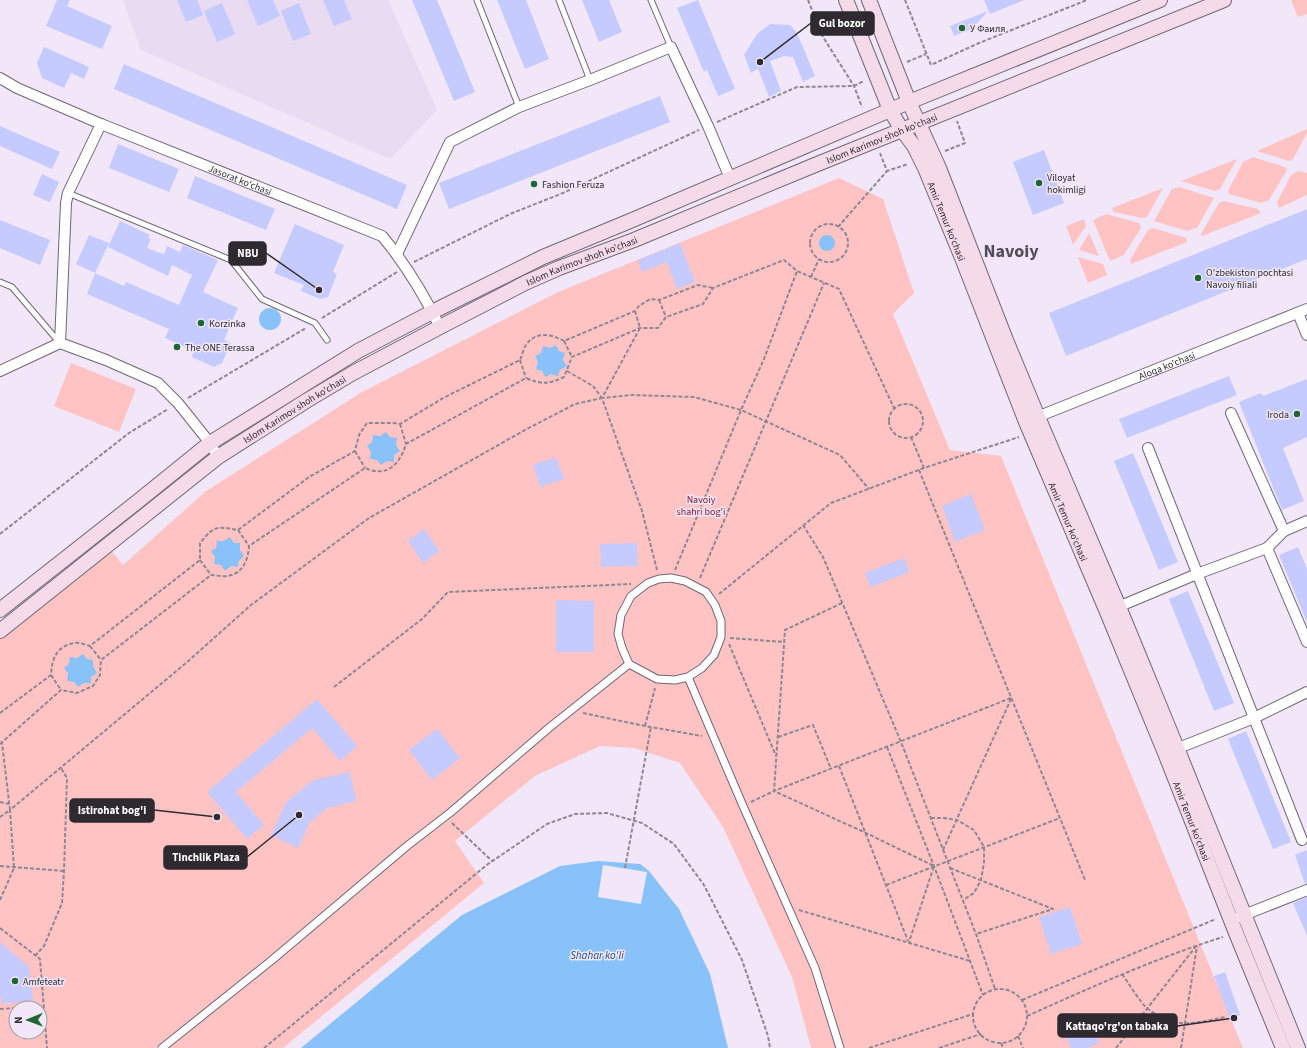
<svg xmlns="http://www.w3.org/2000/svg" width="1307" height="1048" viewBox="0 0 1307 1048" font-family="'Source Sans 3',sans-serif">
<style>
.built{fill:#e9dbf2}
.green{fill:#ffc3c4;fill-rule:evenodd}
.water{fill:#88c2f9}
.pier{fill:#f1e7f8}
.building{fill:#c5caff}
.lines{fill:none;stroke-linecap:round;stroke-linejoin:round}
.service-casing{stroke:#6f6674;stroke-width:7}
.pedestrian-casing{stroke:#6f6674;stroke-width:9}
.minor-casing{stroke:#6f6674;stroke-width:12}
.secondary-casing{stroke:#6f6674;stroke-width:16}
.path{stroke:#8e8792;stroke-width:2;stroke-dasharray:4 2;stroke-linecap:butt}
.service{stroke:#fff;stroke-width:5}
.pedestrian{stroke:#fff;stroke-width:7}
.minor{stroke:#fff;stroke-width:10}
.secondary{stroke:#f5dbea;stroke-width:14}
.poi-dot{fill:#1d6633;stroke:#f1e7f8;stroke-width:1.5}
.labels{text-anchor:middle;stroke-width:3;stroke-linejoin:round;paint-order:stroke}
.poi-label{font-size:10px;fill:#2e2a30;stroke:#f1e7f8;text-anchor:start}
.street-label{font-size:10px;fill:#2e2a30;stroke:#f1e7f8}
.park-label{font-size:10px;fill:#8c142b;stroke:#f1e7f8}
.water-label{font-size:11px;font-style:italic;fill:#194e7a;stroke:#f1e7f8}
.town-label{font-size:18px;font-weight:bold;fill:#544c59;stroke:#f1e7f8}
.leader{fill:none;stroke:#2e2a30;stroke-width:1.5}
.callout-dot{fill:#2e2a30;stroke:#f1e7f8;stroke-width:1.5}
.callout{fill:#2e2a30;stroke:#2e2a30;stroke-width:1.5}
.callout-label{font-size:11px;text-anchor:middle;font-weight:bold;fill:#fff}
</style>
<rect width="100%" height="100%" fill="#f1e7f8"/>
<path class="built" d="M123,0H388L437,110L390,159L141,50Z"/>
<path class="green" d="M1291,0H1307V14L1298,17Z
M1307,129V133L1293,159L1289,161L1257,151Z
M1253,157L1285,167L1287,170L1269,200L1261,203L1229,194L1228,191L1243,162Z
M1237,159L1220,189L1215,191L1181,181Z
M1298,171L1307,173V195L1279,208L1277,202L1291,175Z
M839,178L883,199L914,293L893,314L950,450L1001,456L1243,1048H811L792,977L723,827L680,763L634,748L600,746L535,776L455,841L484,883L283,1048H0V636L109,548L123,565L206,491L362,392L558,292ZM16,1008H40V1032H16Z
M1179,187L1214,198L1197,228L1187,231L1154,221L1172,189Z
M1163,188L1147,217L1142,218L1114,212L1112,208Z
M1224,201L1258,209L1261,213L1202,236L1201,234L1219,203Z
M1106,214L1139,223L1141,228L1124,255L1110,261L1093,220Z
M1084,219L1086,226L1073,245L1066,226Z
M1153,228L1186,238L1187,242L1131,264L1130,260L1148,230Z
M1089,233L1099,256L1079,250Z
M1078,257L1103,264L1107,275L1088,283Z
M71,363L136,389L119,432L54,406Z"/>
<path class="water" d="M819 243a8 8 0 1 1 16 0a8 8 0 1 1-16 0Z
M259 319a11 11 0 1 1 22 0a11 11 0 1 1-22 0Z
M556,345L559,351L565,353L563,360L567,366L560,370L558,376L551,374L545,377L542,371L536,369L538,362L535,356L541,353L543,346L550,348Z
M386,432L390,437L397,438L396,445L400,451L394,455V462L387,461L381,465L377,460L370,459L371,452L367,446L372,442L373,435L380,436Z
M230,537L234,543H240V550L244,556L239,561L238,567L231,566L225,571L221,565L214,564L215,557L211,551L216,548L217,541H224Z
M83,654L87,659L93,660V666L97,673L91,677V683H84L78,687L74,682L67,681L68,673L64,668L69,664L70,657L77,658Z
M598,861L640,864L649,871L679,909L710,974L728,1048H301L462,915L560,866Z"/>
<path class="pier" d="M603,865L647,872L641,904L598,897Z"/>
<path class="building" d="M57,0H70L67,6L112,26L102,49L46,26Z
M177,0H197L203,15L186,22Z
M247,0H273L280,16L258,26Z
M323,0H344L352,19L334,26Z
M412,0H437L475,92L454,101Z
M497,0H526L549,59L525,69Z
M582,0H609L622,32L599,42Z
M698,0L735,89L718,96L707,70L704,72L677,8Z
M984,0H1024L990,14Z
M222,3L235,34L217,42L204,11Z
M299,3L311,34L293,41L281,11Z
M988,11L972,29L954,36L950,26Z
M770,24L790,25L797,33L815,76L803,82L793,57L784,56L770,61L781,91L769,97L758,69L751,73L744,55L757,34Z
M44,47L89,67L84,79L71,73L64,88L42,78L37,63Z
M124,64L407,185L397,209L114,89Z
M660,96L670,122L449,209L439,183Z
M0,126L60,152L52,169L0,146Z
M118,144L179,169L169,192L109,168Z
M1044,150L1064,203L1033,215L1013,162Z
M42,174L59,182L50,202L33,195Z
M195,176L275,209L266,230L187,198Z
M1307,209V259L1066,356L1049,313Z
M0,220L50,240L40,265L0,248Z
M120,221L150,235L148,238L151,239L147,248L164,254L167,246L180,252L183,245L218,260L203,292L238,308L224,340L231,343L222,363L214,367L192,357L194,351L165,338L169,329L87,294L95,273L124,286L126,282L179,305L192,275L172,265L168,276L108,247Z
M295,224L344,245L333,272L337,274L328,297L320,299L301,291L304,285L274,273Z
M89,235L109,243L95,273L76,264Z
M680,243L695,282L677,289L667,262L642,272L638,260Z
M1229,376L1237,395L1127,438L1119,419Z
M1307,379V437L1283,448L1304,501L1282,510L1239,402L1261,393L1263,396Z
M1133,453L1178,562L1159,570L1114,461Z
M556,457L564,479L540,487L533,465Z
M971,494L985,530L955,542L942,506Z
M424,529L439,551L423,563L408,541Z
M637,543L638,566L601,567L600,544Z
M1298,547L1307,569V622L1279,555Z
M904,558L909,572L871,587L865,573Z
M1188,591L1234,703L1214,711L1169,599Z
M556,600L594,601V652H556Z
M317,699L357,746L340,761L312,728L236,792L264,825L247,839L207,792Z
M437,729L460,758L432,780L409,750Z
M1246,731L1291,842L1273,849L1228,739Z
M350,772L356,801L327,808L310,822L298,848L271,835L287,801L314,780Z
M1307,850V884H1305L1295,855Z
M1307,897V936L1293,903Z
M1070,907L1082,944L1051,954L1039,917Z
M0,942L29,967L33,1000L2,1004L0,996Z
M1225,972L1240,1015L1230,1019L1214,976Z
M1090,1023L1099,1043L1088,1048H1071L1065,1034Z"/>
<g class="lines">
<g class="service-casing">
<path id="service" d="M477,0L519,107
M559,0L590,80
M651,0L671,47
M68,193L231,260L262,299L315,323L327,340
M0,282L12,287L59,342"/>
</g>
<g class="pedestrian-casing">
<path id="pedestrian" d="M671,578L685,581L706,592L715,605L721,621V637L714,655L702,668L688,677L675,680L657,679L629,664L622,648L618,634L621,615L631,596L648,583L659,579Z
M688,677L743,806L815,968L840,1048
M162,1048L272,960L407,846L451,812L550,727L629,664"/>
</g>
<g class="minor-casing">
<g id="minor">
<path id="s1" d="M0,78L17,88L101,124L382,236C405,263 424,295 440,327"/>
<path d="M397,254L450,142L519,107L590,80L671,47L708,126L730,178"/>
<path d="M1298,313L1307,335"/>
<path d="M60,343L66,203L68,193L101,124"/>
<path d="M0,371L60,343L106,360L158,383L178,403L210,443L218,457"/>
<path d="M1231,413L1284,531L1267,548L1307,642"/>
<path id="s2" d="M1032,419L1307,309"/>
<path d="M1148,448L1302,840"/>
<path d="M1284,531L1307,521"/>
<path d="M1113,609L1197,574L1267,548"/>
<path d="M1171,751L1254,718L1307,692"/>
<path d="M1239,917L1307,890"/>
</g>
</g>
<g class="secondary-casing">
<g id="secondary">
<path id="s3" d="M846,0L890,110L902,130L914,146L925,168L962,258L1026,422L1107,612L1165,753L1236,933L1283,1048"/>
<path d="M869,0L909,102L939,168L1006,340L1038,417L1119,607L1177,748L1298,1048"/>
<path d="M0,610L137,502L210,443L358,351L432,312L543,257L630,221L909,102L1160,0"/>
<path id="s4" d="M0,631L218,457L306,401L353,373L440,327L525,283L559,268L634,240L815,165L1224,0"/>
</g>
</g>
<path class="path" d="M808,0L823,37L854,86L862,107
M905,0L931,65L979,43L1087,0
M907,62L926,54
M717,122L797,87L854,86L864,81
M945,151L965,143L957,121
M880,153L887,171L908,164
M810 243a19 19 0 1 1 38 0a19 19 0 1 1-38 0Z
M838,227L887,171
M414,262L510,214L563,193L699,130
M811,277L819,259
M659,300L666,317
M635,311L640,328L602,398L632,395L694,397L741,410L840,455L869,489
M322,318L397,272
M564,341L572,357
M520,360L526,378
M567,371L593,386L602,398L642,511L657,570
M188,398L306,328
M889 421a17 17 0 1 1 34 0a17 17 0 1 1-34 0Z
M400,424L406,444
M911,437L924,468
M355,451L365,468
M919,470L1085,880
M803,525L823,557L901,742L976,934L995,989
M238,530L249,546
M0,534L129,433L168,409
M200,560L211,575
M675,570L741,410L764,359L797,271
M700,578L824,283
M719,594L831,503L924,468L1019,437
M842,603L785,630L774,791L866,833L934,866L909,942
M730,638L784,642
M729,644L776,756
M90,646L101,660
M51,675L61,690
M334,687L422,619L448,592L631,584
M0,713L51,675C52,659 56,646 75,643C79,642 86,645 90,646L200,560V543C214,526 216,526 238,530L309,477L355,451L359,435L367,423H392L400,424L445,397L520,360C522,356 523,349 526,345C535,331 552,334 564,341L635,311L639,306L650,299L659,300L698,285L713,288
M583,713L645,726L702,736
M645,726L655,688
M778,737L813,725L831,769
M0,744L61,690L77,693L93,686L100,675L101,660L211,575C216,575 222,577 227,576C243,574 248,560 249,546L365,468C368,469 372,471 375,471C392,474 402,458 406,444L526,378C542,385 549,384 564,377L572,357L640,328H658L666,317L703,304L713,288L784,260L797,271L839,289L894,408
M887,747L934,866L983,995
M839,766L908,941
M0,802L9,804
M751,802L774,791L1011,698
M0,817L10,810L2,743
M931,818H944L957,820L974,830L984,847V863L981,880L974,893L963,900
M452,823L492,861
M943,850L1011,699
M0,866L64,871
M625,868L651,727
M950,868L1053,909L976,934
M886,885L1060,818
M0,900L14,868L10,810L186,663L251,605L369,518L525,430L575,404L602,398
M799,910L970,961
M0,928L40,959L47,1048
M35,956L44,946L62,903L64,871L67,778L61,768
M1122,974C1128,982 1141,1004 1148,1009C1175,1030 1195,1023 1225,1017
M973 1016a27 27 0 1 1 54 0a27 27 0 1 1-54 0Z
M1022,1000L1216,919
M25,1008L44,1007
M0,1009L16,1008
M1027,1016C1092,987 1156,958 1223,937
M1018,1036L1023,1048
M1001,1043L1003,1048
M264,1048L488,864L547,824L575,814L607,813L642,823L674,844L704,885L742,960L768,1036L770,1048
M869,1048L973,1014
M939,1048L981,1034
M1116,1048L1197,945
M1181,1048L1197,946"/>
<use href="#service" class="service"/>
<use href="#pedestrian" class="pedestrian"/>
<use href="#minor" class="minor"/>
<use href="#secondary" class="secondary"/>
</g>
<g class="poi-dot">
<circle cx="962" cy="28" r="4"/>
<circle cx="1039" cy="183" r="4"/>
<circle cx="534" cy="184" r="4"/>
<circle cx="1198" cy="278" r="4"/>
<circle cx="201" cy="323" r="4"/>
<circle cx="177" cy="347" r="4"/>
<circle cx="1297" cy="414" r="4"/>
<circle cx="15" cy="981" r="4"/>
</g>
<g class="labels">
<g class="poi-label">
<text x="970" y="32">У Фаиля</text>
<text x="1047" y="181">Viloyat<tspan x="1047" dy="12">hokimligi</tspan></text>
<text x="542" y="188">Fashion Feruza</text>
<text x="1206" y="276">O'zbekiston pochtasi<tspan x="1206" dy="12">Navoiy filiali</tspan></text>
<text x="209" y="327">Korzinka</text>
<text x="185" y="351">The ONE Terassa</text>
<text x="1289" y="418" text-anchor="end">Iroda</text>
<text x="23" y="985">Amfeteatr</text>
</g>
<g class="street-label">
<text dy="4" stroke="none"><textPath href="#s4" startOffset="1017">Islom Karimov shoh ko'chasi</textPath></text>
<text dy="4" stroke="none"><textPath href="#s1" startOffset="261">Jasorat ko‘chasi</textPath></text>
<text dy="4" stroke="none"><textPath href="#s3" startOffset="244">Amir Temur ko‘chasi</textPath></text>
<text dy="4" stroke="none"><textPath href="#s4" startOffset="693">Islom Karimov shoh ko'chasi</textPath></text>
<text dy="4" stroke="none"><textPath href="#s2" startOffset="145">Aloqa ko'chasi</textPath></text>
<text dy="4" stroke="none"><textPath href="#s4" startOffset="369">Islom Karimov shoh ko'chasi</textPath></text>
<text dy="4" stroke="none"><textPath href="#s3" startOffset="568">Amir Temur ko‘chasi</textPath></text>
<text dy="4" stroke="none"><textPath href="#s3" startOffset="892">Amir Temur ko‘chasi</textPath></text>
</g>
<g class="park-label">
<text x="701" y="503">Navoiy<tspan x="701" dy="12">shahri bog'i</tspan></text>
</g>
<g class="water-label">
<text x="597" y="959">Shahar ko'li</text>
</g>
<g class="town-label">
<text x="1011" y="257">Navoiy</text>
</g>
</g>
<path class="leader" d="M760 62L811 23M319 290L266 253M217 817L154 810M299 815L247 857M1234 1018L1177 1026"/>
<g class="callout-dot">
<circle cx="760" cy="62" r="4"/>
<circle cx="319" cy="290" r="4"/>
<circle cx="217" cy="817" r="4"/>
<circle cx="299" cy="815" r="4"/>
<circle cx="1234" cy="1018" r="4"/>
</g>
<g class="callout">
<rect x="811" y="12" width="63" height="23" rx="4"/>
<rect x="229" y="242" width="37" height="23" rx="4"/>
<rect x="70" y="799" width="84" height="23" rx="4"/>
<rect x="164" y="846" width="83" height="23" rx="4"/>
<rect x="1058" y="1014" width="119" height="23" rx="4"/>
</g>
<g class="callout-label">
<text x="842" y="27">Gul bozor</text>
<text x="248" y="257">NBU</text>
<text x="112" y="814">Istirohat bog'i</text>
<text x="206" y="861">Tinchlik Plaza</text>
<text x="1117" y="1030">Kattaqo'rg'on tabaka</text>
</g>
<g transform="translate(28 1020) rotate(269)"><circle r="19" fill="#f1e7f8" stroke="#a39ba8"/>
<path d="M0-3L7 15L0 10L-7 15Z" fill="#1d6633"/>
<text y="-6" font-size="11" font-weight="bold" text-anchor="middle" fill="#2e2a30">N</text>
</g>
</svg>
